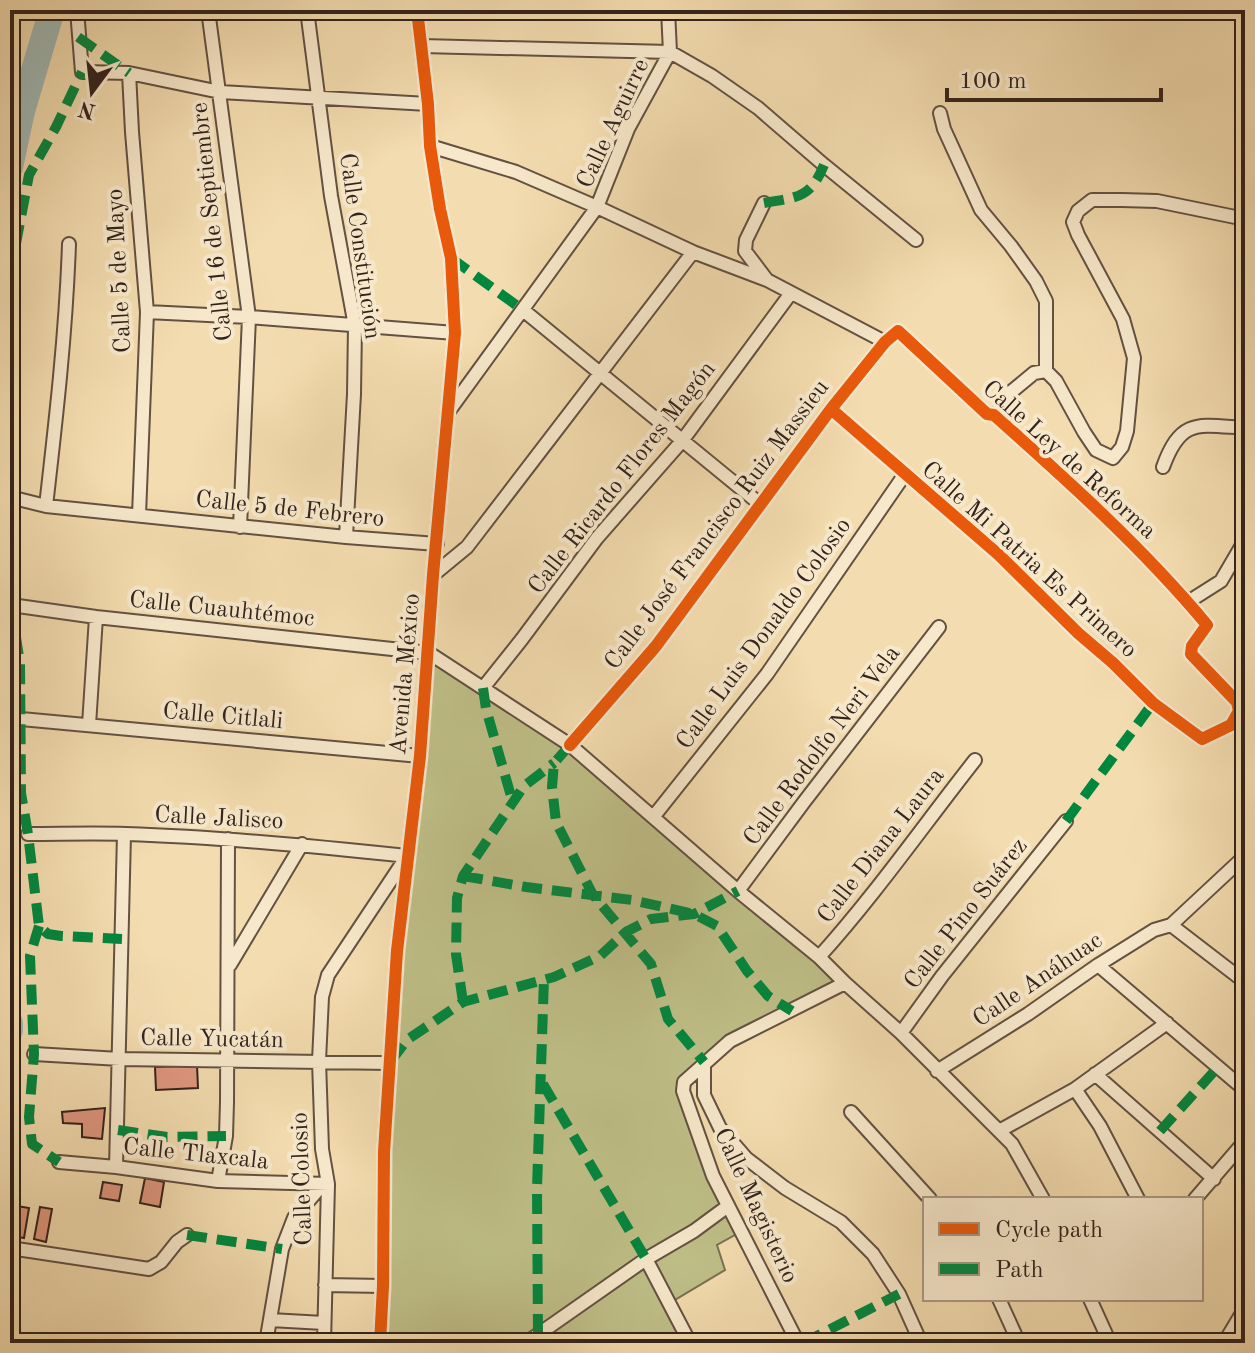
<svg xmlns="http://www.w3.org/2000/svg" width="1255" height="1353" viewBox="0 0 1255 1353" font-family="'Old Standard TT',serif">
<style>
.green{fill:#bfbf88;stroke:#797152;stroke-width:2}
.lines{fill:none;stroke-linecap:round;stroke-linejoin:round}
.river{stroke:#a0b9b5;stroke-width:26}
.building{fill:#e0977f;stroke:#33231c;stroke-width:2}
.street-casing{stroke:#635141;stroke-width:16}
.street{stroke:#f7e8cb;stroke-width:12}
.quiet{stroke:#00873e;stroke-width:10;stroke-dasharray:20 10;stroke-linecap:butt}
.cycleway-casing{stroke:#f7e8cb;stroke-width:17}
.cycleway{stroke:#e8590c;stroke-width:12}
.labels{text-anchor:middle;stroke-width:8;stroke-linejoin:round;paint-order:stroke}
.street-label{font-size:24px;fill:#33231c;stroke:#f7e8cb}
</style>
<rect width="100%" height="100%" fill="#f3dcaf"/>
<filter id="stains"><feTurbulence type="fractalNoise" baseFrequency=".0025" numOctaves="4"/><feColorMatrix values="0 0 0 0 .2 0 0 0 0 .09 0 0 0 0 .02 0 0 0 .5 -.17"/></filter>
<radialGradient id="worn" r=".72"><stop offset=".6" stop-color="#630" stop-opacity="0"/><stop offset="1" stop-color="#630" stop-opacity=".3"/></radialGradient>
<path class="green" d="M429,653L570,745L845,983L730,1041L683,1091L742,1231L717,1245L725,1270L670,1303L690,1343H380L384,1152Z"/>
<g class="lines">
<path class="river" d="M10,167L22,111L52,10
M10,1023V1030"/>
</g>
<path class="building" d="M197,1065L198,1088L156,1090L155,1067Z
M105,1108L102,1139L82,1137V1124L63,1123L62,1112Z
M145,1178L164,1182L160,1207L140,1203Z
M103,1182L122,1185L119,1201L100,1198Z
M17,1206L29,1208L24,1238L12,1236Z
M40,1207L52,1209L46,1242L34,1239Z"/>
<g class="lines">
<g class="street-casing">
<path id="street" d="M77,10L82,72L129,73L220,92L428,104
M208,10L249,317L240,527
M307,10L331,196L355,326L354,394L346,537
M422,46L670,52L712,76L758,108L824,165L916,240
M129,73L132,132L147,312L139,515
M940,113L944,129L981,210L1011,246L1036,281L1046,301V371
M430,146L516,172L597,207L693,252L767,280L885,342
M764,203L746,240L745,251L767,280
M523,310L760,504
M147,312L249,317L455,333
M449,411L597,207L628,129L670,52L668,10
M994,415L998,412L1011,392L1034,373L1046,371L1056,381L1084,432L1096,450L1113,458L1122,447L1127,431L1134,358L1123,319L1078,235L1073,222L1078,211L1092,200H1122L1157,201L1245,219
M1163,467C1181,417 1199,425 1245,428
M10,497L46,506L346,537L437,544
M46,506C56,419 66,332 69,244
M433,575L467,547L693,252
M10,585L11,605L96,617L429,653L570,745L738,891L819,957L845,983L901,1033L1012,1144L1043,1199
M1188,602L1221,581L1245,540
M483,688L522,639L597,538L682,441L791,293
M21,719L420,756
M89,725L96,617
M570,745L656,646L831,409L885,342L898,331L987,414L994,415C1068,481 1143,548 1207,625L1192,646L1191,654L1237,702L1239,711L1231,725L1202,739L1153,703L1113,663L1078,633L999,555L831,409
M654,816L767,674L905,474
M28,834C61,834 94,833 126,834C220,837 314,846 407,856L328,975L322,997L319,1061L322,1149L328,1184L324,1343
M738,891L804,802L939,627
M1171,925L1245,856
M819,957C875,895 923,826 975,760
M230,965L302,844
M1098,965L1245,1090
M901,1033L942,976L1066,821
M34,1054L120,1059L390,1063
M704,1062V1095L720,1128L746,1158L785,1188L841,1222L873,1254L899,1294L921,1343
M937,1071L1028,1014L1098,965L1154,930L1171,925L1245,982
M1095,1074L1214,1179
M1075,1089L1100,1126L1138,1199
M851,1112L930,1199
M999,1131L1075,1089L1167,1023
M59,1162L116,1167L218,1181L328,1184
M116,1167L124,834
M218,1181L226,1136L227,1102L228,839
M1195,1199L1245,1141
M10,1248L149,1269L161,1262L177,1242L187,1235
M646,1259L690,1343
M325,1285L383,1286
M999,1299L1019,1343
M1090,1299L1110,1343
M270,1320L324,1323
M266,1343L282,1249L294,1218L322,1185
M380,1343L383,1286L384,1152L397,951L420,756L433,575L455,333L451,258L440,209L430,146L428,104L417,10
M526,1343L646,1259L694,1231L728,1206
M798,1343L713,1176L683,1091L684,1082L730,1041L845,983
M1224,1343L1245,1308"/>
</g>
<use href="#street" class="street"/>
<path class="quiet" d="M78,37L129,73
M764,203C797,197 810,199 824,165
M451,258L523,310
M10,304L14,254L29,175L56,127L82,72
M11,605L20,663L21,793L28,834L39,926L48,934L61,936L122,939
M483,688L486,709L513,803
M570,745L554,763L552,787L556,822L593,895L651,964L668,1019L704,1062
M1066,821L1153,703
M463,876L526,887L632,900L694,914L717,926L747,971L768,996L792,1011
M39,926L30,956L34,1054L29,1117L32,1144L59,1162
M463,1002L456,954L457,898L463,876L524,786L554,763
M391,1061L407,1040L463,1002L554,977L600,956L626,932L651,919L694,914L738,891
M543,1084L646,1259
M118,1130L167,1137L226,1136
M1160,1131L1219,1066
M187,1235L282,1249
M538,1334L537,1188L544,978
M803,1343L899,1294"/>
<g class="cycleway-casing">
<path id="cycleway" d="M570,745L656,646L831,409L885,342L898,331L987,414L994,415C1068,481 1143,548 1207,625L1192,646L1191,654L1237,702L1239,711L1231,725L1202,739L1153,703L1113,663L1078,633L999,555L831,409
M380,1343L383,1286L384,1152L397,951L420,756L433,575L455,333L451,258L440,209L430,146L428,104L417,10"/>
</g>
<use href="#cycleway" class="cycleway"/>
</g>
<g class="labels">
<g class="street-label">
<text transform="translate(612 123) rotate(-65)" y="8">Calle Aguirre</text>
<text transform="translate(211 222) rotate(-96)" y="8">Calle 16 de Septiembre</text>
<text transform="translate(361 246) rotate(82)" y="8">Calle Constitución</text>
<text transform="translate(118 271) rotate(-93)" y="8">Calle 5 de Mayo</text>
<text transform="translate(1070 459) rotate(42)" y="8">Calle Ley de Reforma</text>
<text transform="translate(621 477) rotate(-52)" y="8">Calle Ricardo Flores Magón</text>
<text transform="translate(290 508) rotate(6)" y="8">Calle 5 de Febrero</text>
<text transform="translate(716 524) rotate(-53)" y="8">Calle José Francisco Ruiz Massieu</text>
<text transform="translate(1030 559) rotate(42)" y="8">Calle Mi Patria Es Primero</text>
<text transform="translate(222 608) rotate(6)" y="8">Calle Cuauhtémoc</text>
<text transform="translate(763 633) rotate(-54)" y="8">Calle Luis Donaldo Colosio</text>
<text transform="translate(404 674) rotate(-85)" y="8">Avenida México</text>
<text transform="translate(223 715) rotate(5)" y="8">Calle Citlali</text>
<text transform="translate(821 745) rotate(-53)" y="8">Calle Rodolfo Neri Vela</text>
<text transform="translate(219 817) rotate(3)" y="8">Calle Jalisco</text>
<text transform="translate(880 845) rotate(-52)" y="8">Calle Diana Laura</text>
<text transform="translate(965 913) rotate(-52)" y="8">Calle Pino Suárez</text>
<text transform="translate(1037 979) rotate(-34)" y="8">Calle Anáhuac</text>
<text transform="translate(212 1038) rotate(1)" y="8">Calle Yucatán</text>
<text transform="translate(196 1153) rotate(6)" y="8">Calle Tlaxcala</text>
<text transform="translate(301 1179) rotate(-92)" y="8">Calle Colosio</text>
<text transform="translate(757 1205) rotate(65)" y="8">Calle Magisterio</text>
</g>
</g>
<rect width="1255" height="1353" fill="none" stroke="#f3dcaf" stroke-width="40"/>
<rect x="12" y="12" width="1231" height="1329" fill="none" stroke="#33231c" stroke-width="4"/>
<rect x="20" y="20" width="1215" height="1313" fill="none" stroke="#33231c" stroke-width="2"/>
<rect x="923" y="1197" width="280" height="104" fill="#f7e8cb" stroke="#a99985" stroke-width="2"/>
<rect x="939" y="1223" width="40" height="12" fill="#e8590c" stroke="#a99985" stroke-width="2"/>
<text x="995" y="1237" font-size="24" fill="#33231c">Cycle path</text>
<rect x="939" y="1263" width="40" height="12" fill="#00873e" stroke="#a99985" stroke-width="2"/>
<text x="995" y="1277" font-size="24" fill="#33231c">Path</text>
<g transform="translate(92 92) rotate(195)" stroke="#f7e8cb" stroke-width="6" paint-order="stroke">
<path d="M0-6L14 30L0 20L-14 30Z" fill="#33231c"/>
<text y="-12" font-size="22" font-weight="bold" text-anchor="middle" fill="#33231c">N</text>
</g>
<path d="M947 88v12h214v-12" fill="none" stroke="#33231c" stroke-width="4"/>
<text x="959" y="88" font-size="24" fill="#33231c" stroke="#f7e8cb" stroke-width="6" paint-order="stroke">100 m</text>
<rect width="100%" height="100%" filter="url(#stains)"/>
<rect width="100%" height="100%" fill="url(#worn)"/>
</svg>
